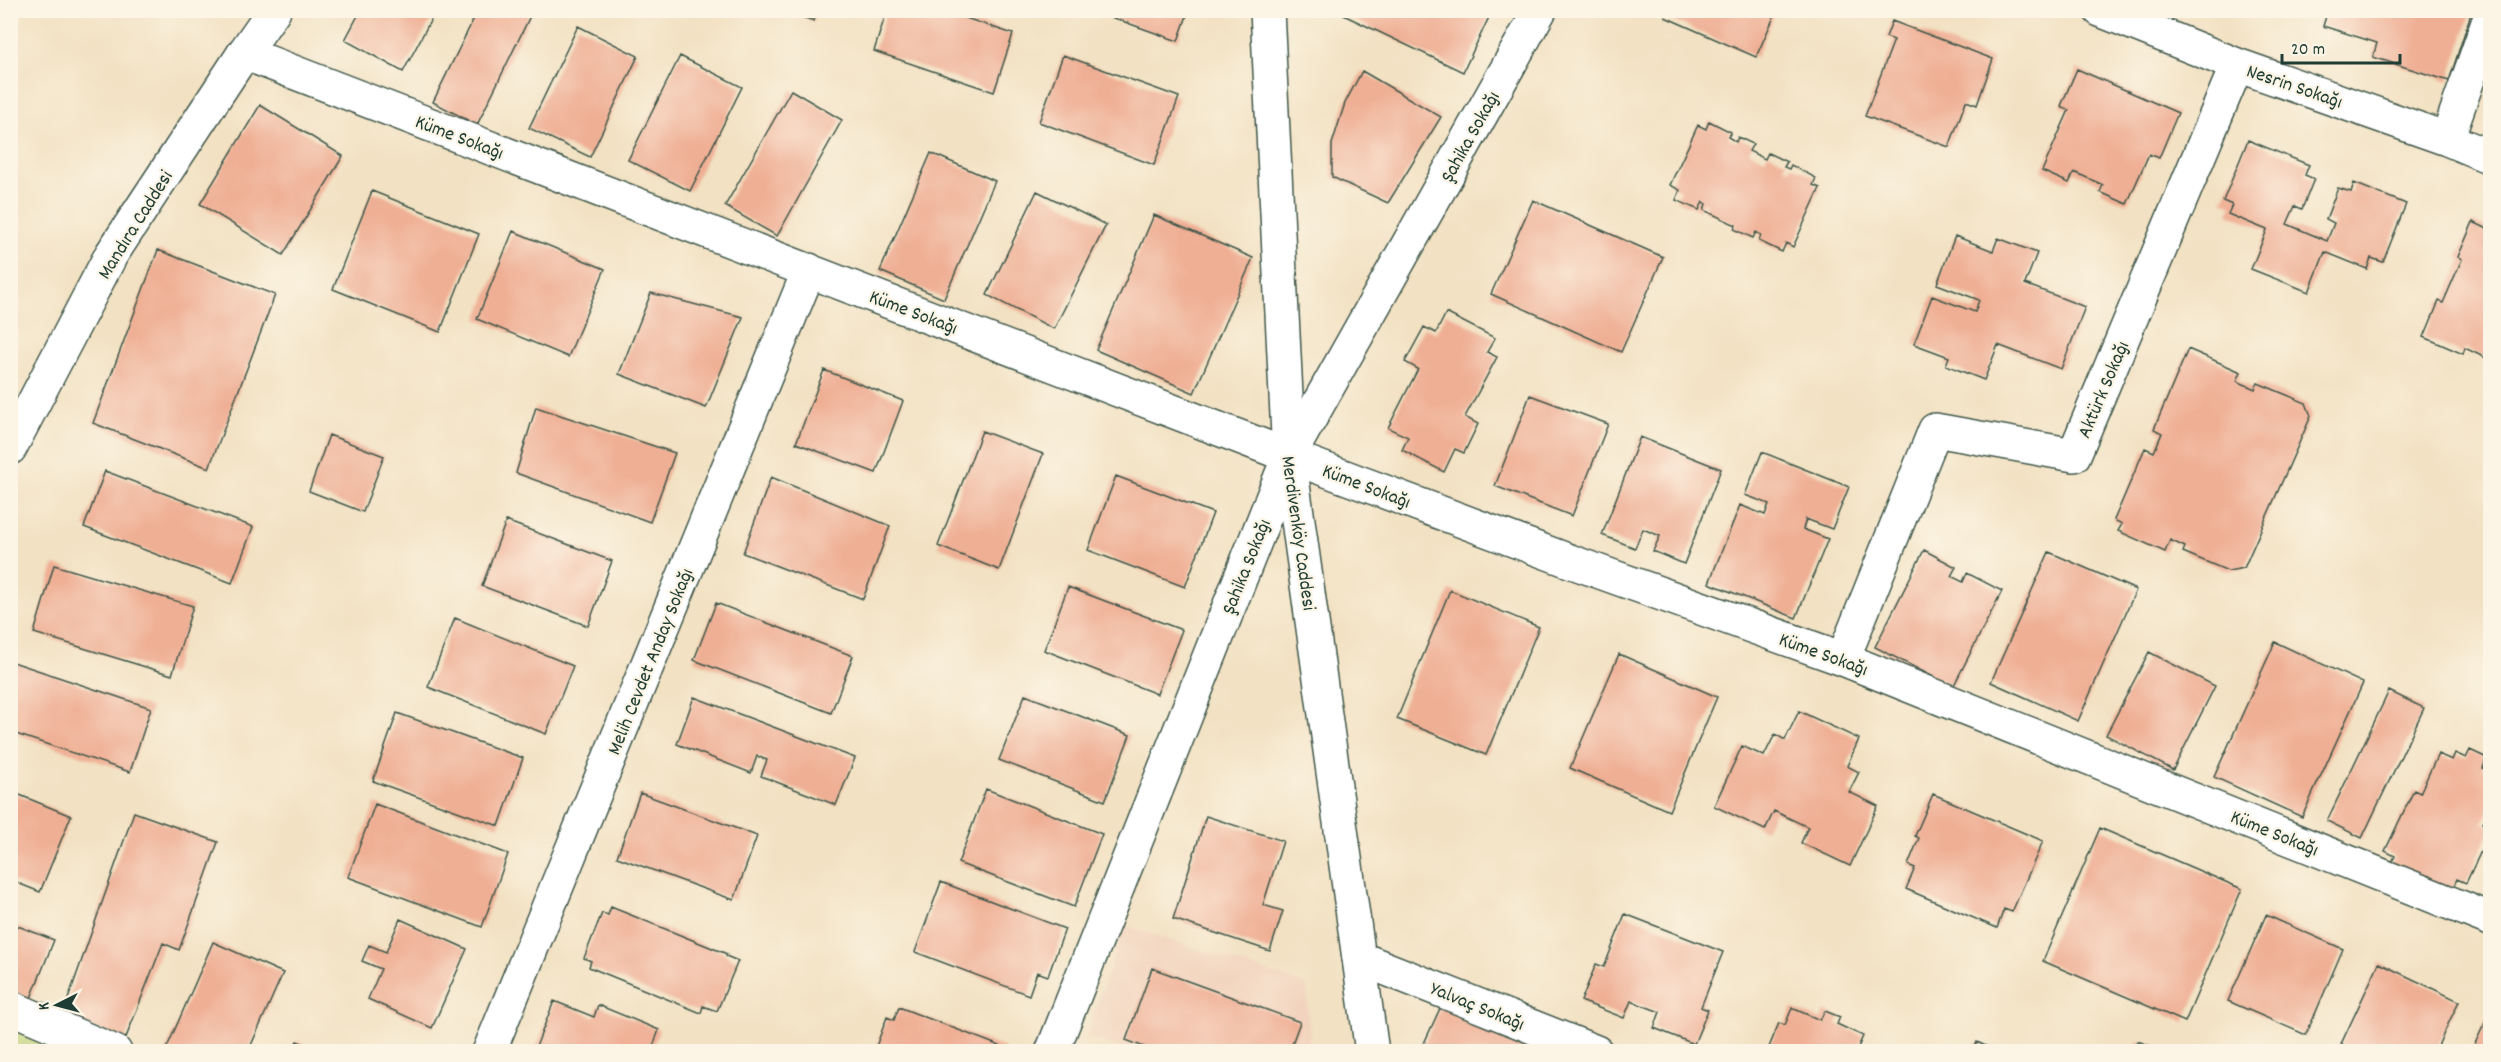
<svg xmlns="http://www.w3.org/2000/svg" width="2501" height="1062" viewBox="0 0 2501 1062" font-family="Dekko,sans-serif">
<style>
.built{fill:#f2d4be}
.green{fill:#bccf72;stroke:#6e8653;stroke-width:1.5}
.building{fill:#efaf94}
.lines{fill:none;stroke-linecap:round;stroke-linejoin:round}
.street-casing{stroke:#3f5649;stroke-width:36}
.secondary-casing{stroke:#3f5649;stroke-width:36}
.street{stroke:#fff;stroke-width:33}
.secondary{stroke:#fff;stroke-width:33}
.labels{text-anchor:middle;stroke-width:4.5;stroke-linejoin:round;paint-order:stroke}
.street-label{font-size:20px;fill:#1f3d34;stroke:#fcf5e5}
</style>
<rect width="100%" height="100%" fill="#fcf5e5"/>
<filter id="ink" filterUnits="userSpaceOnUse"><feTurbulence type="fractalNoise" baseFrequency=".0167" numOctaves="2"/><feDisplacementMap in="SourceGraphic" scale="12" xChannelSelector="R" yChannelSelector="G"/><feConvolveMatrix kernelMatrix="1 2 1 2 8 2 1 2 1" color-interpolation-filters="sRGB"/></filter>
<filter id="wash" filterUnits="userSpaceOnUse"><feTurbulence type="fractalNoise" baseFrequency=".008" numOctaves="4" result="noise"/><feDisplacementMap in="SourceGraphic" scale="24" xChannelSelector="R" yChannelSelector="G"/><feGaussianBlur stdDeviation="1.35" result="paint"/><feColorMatrix in="noise" values="0 0 0 0 0 0 0 0 0 0 0 0 0 0 0 0 0 1.4 0 .05"/><feComposite in="paint" operator="in"/></filter>
<g filter="url(#wash)">
<rect width="100%" height="100%" fill="#f2e1c2"/>
<path class="built" d="M1124,925L1307,985L1310,1051H1127L1086,1036Z"/>
<path class="green" d="M10,1027H11L70,1051H11Z"/>
<g id="blocks">
<path class="building" d="M361,10H436L403,72L345,40Z
M478,10H533L477,125L433,102Z
M782,10H817L814,21Z
M887,10H942L1013,34L994,92L874,51Z
M1091,10H1189L1178,41Z
M1333,10H1481L1490,15L1463,72Z
M1668,10H1777L1756,57L1665,17Z
M2328,10H2472L2449,81L2373,57L2377,43L2323,26Z
M1892,21L1993,59L1977,105L1966,101L1949,147L1865,116L1894,40L1886,37Z
M578,26L638,56L590,157L529,128Z
M1063,55L1179,97L1154,165L1039,122Z
M680,56L742,87L690,191L628,160Z
M2077,69L2178,113L2159,158L2149,154L2127,204L2100,192L2103,185L2074,172L2069,183L2042,171L2069,110L2061,106Z
M1362,71L1441,117L1388,203L1332,177V144L1345,103Z
M791,90L842,120L777,236L725,206Z
M260,105L343,156L283,255L200,204Z
M1709,121L1731,132L1728,137L1736,142L1738,137L1753,144L1749,151L1765,159L1768,153L1787,162L1784,167L1789,169L1791,165L1816,178L1813,185L1820,188L1793,247L1786,243L1782,252L1759,241L1761,235L1756,232L1753,238L1734,229L1736,225L1704,210L1706,204L1703,202L1699,210L1676,200L1680,190L1670,185L1698,125L1706,129Z
M2248,140L2309,165L2305,175L2314,179L2302,209L2295,206L2287,224L2327,241L2334,223L2326,219L2338,188L2351,192L2354,183L2406,204L2383,262L2371,258L2367,269L2325,252L2309,292L2251,269L2267,230L2228,214L2232,205L2223,201Z
M931,153L995,181L944,299L880,271Z
M372,191L479,234L440,332L333,289Z
M1037,191L1106,225L1054,329L987,295Z
M1533,200L1663,257L1621,352L1491,294Z
M1154,215L1253,258L1194,393L1096,350Z
M2473,222L2490,230V360L2465,348L2463,354L2424,337L2439,301L2443,303L2462,259L2458,257Z
M513,231L605,269L568,357L477,319Z
M1955,236L1993,251L1998,238L2037,253L2025,284L2085,307L2061,369L1998,345L1984,380L1946,365L1949,357L1914,344L1932,296L1975,312L1979,300L1937,284Z
M158,250L275,295L209,468L93,423Z
M651,293L743,317L706,408L619,374Z
M1446,313L1495,338L1487,352L1497,357L1465,417L1478,424L1464,453L1455,449L1444,472L1402,450L1408,437L1388,428L1418,369L1405,362L1424,327L1436,333Z
M2188,349L2241,372L2237,381L2255,389L2258,383L2306,403L2311,416L2244,568L2228,571L2183,552L2185,547L2170,540L2165,552L2118,531L2122,524L2114,520L2145,448L2154,452L2162,433L2154,429Z
M824,370L903,401L876,473L796,443Z
M1530,395L1608,424L1572,516L1495,486Z
M536,407L675,453L650,522L516,473Z
M982,431L1043,454L999,570L938,546Z
M329,435L384,456L363,512L309,491Z
M1640,437L1721,469L1684,564L1653,551L1660,536L1643,529L1635,548L1602,535Z
M1762,452L1849,487L1832,529L1806,519L1803,529L1828,539L1796,618L1709,583L1740,505L1765,515L1769,504L1745,495Z
M105,471L253,527L232,583L84,527Z
M1116,476L1213,513L1185,587L1088,550Z
M771,477L890,526L863,599L743,553Z
M506,521L612,561L588,626L482,586Z
M1924,550L1956,567L1951,576L1963,582L1967,573L2002,591L1953,687L1875,647Z
M2049,552L2136,590L2078,721L1991,682Z
M54,565L193,606L172,675L34,633Z
M1068,587L1182,630L1157,694L1044,650Z
M1450,590L1539,627L1486,755L1397,719Z
M716,603L853,656L831,713L694,660Z
M455,618L573,666L546,734L428,687Z
M2275,642L2363,683L2302,817L2214,777Z
M2149,652L2215,686L2173,770L2106,735Z
M1619,654L1717,697L1669,811L1570,768Z
M13,662L151,708L130,772L10,732V669Z
M2389,691L2424,708L2362,838L2327,821Z
M1025,695L1130,735L1105,801L999,760Z
M694,697L855,758L836,805L761,776L767,760L757,756L751,773L677,744Z
M1799,711L1859,739L1847,766L1859,772L1849,792L1878,806L1850,866L1801,843L1808,827L1774,811L1765,830L1714,806L1742,746L1764,756L1775,734L1785,740Z
M397,713L523,758L499,826L373,781Z
M2470,750L2487,758L2483,768L2490,771V807L2483,823L2490,826V832L2466,883L2457,879L2451,892L2391,864L2395,856L2385,851L2414,790L2420,793L2438,754L2452,760L2455,753L2466,758Z
M986,789L1102,834L1074,907L958,863Z
M10,791L71,816L40,892L10,880Z
M640,793L757,836L734,900L617,857Z
M1933,794L2043,841L2012,912L2004,909L1997,928L1906,889L1915,868L1908,865L1919,838L1915,836Z
M375,804L508,854L482,927L348,877Z
M134,812L218,842L179,950L163,943L125,1040L62,1016Z
M1206,816L1283,841L1263,905L1283,911L1270,951L1173,919Z
M2100,828L2242,889L2185,1022L2043,961Z
M941,882L1065,929L1048,976L1037,972L1029,995L915,952Z
M611,907L727,954L726,956L738,961L717,1011L703,1006L701,1013L589,967L591,961L584,958L602,913L608,915Z
M1625,914L1723,952L1701,1007L1708,1010L1694,1044L1654,1028L1660,1012L1631,1001L1624,1018L1581,1001L1596,964L1604,967Z
M2266,915L2343,949L2306,1035L2228,1001Z
M400,919L467,949L432,1028L368,999L381,969L362,961L369,945L386,952Z
M10,923L54,940L27,1008L10,1002Z
M213,942L283,973L248,1052H165Z
M2379,963L2459,1001L2435,1052H2356L2341,1044Z
M1152,968L1300,1022L1289,1052H1157L1126,1040Z
M554,1001L594,1017L598,1005L659,1030L651,1052H534Z
M1442,1004L1547,1052H1420Z
M899,1007L1005,1048L1004,1052H874L887,1017L894,1020Z
M1792,1008L1820,1020L1825,1011L1840,1017L1837,1024L1863,1036L1856,1052H1767L1779,1023L1785,1025Z
M2490,1012V1052H2471Z
M297,1041L321,1051V1052H292Z
M2138,1041L2163,1051V1052H2134Z
M1977,1042L1999,1052H1973Z"/>
</g>
</g>
<g filter="url(#ink)">
<use href="#blocks" fill-opacity="0" stroke="#3f5649" stroke-width="1.5"/>
<g class="lines">
<g class="street-casing">
<path id="street" d="M2100,10L2237,65L2447,139L2490,157
M244,53L1289,456L1575,563L1843,659L2490,919
M2447,139L2490,17
M1843,659L1935,430L2074,455L2237,65
M1359,958L1596,1052
M10,1007L115,1052
M489,1052L809,270
M1052,1052L1289,456L1540,10"/>
</g>
<g class="secondary-casing">
<path id="secondary" d="M1267,10L1289,456L1372,1052
M10,448L111,255L244,53L274,10"/>
</g>
<use href="#street" class="street"/>
<use href="#secondary" class="secondary"/>
</g>
</g>
<g class="labels">
<g class="street-label">
<text transform="translate(2295 85) rotate(19)" y="7">Nesrin Sokağı</text>
<text transform="translate(460 136) rotate(21)" y="7">Küme Sokağı</text>
<text transform="translate(1469 136) rotate(-61)" y="7">Şahika Sokağı</text>
<text transform="translate(134 224) rotate(-58)" y="7">Mandıra Caddesi</text>
<text transform="translate(914 311) rotate(21)" y="7">Küme Sokağı</text>
<text transform="translate(2102 389) rotate(-67)" y="7">Aktürk Sokağı</text>
<text transform="translate(1367 485) rotate(21)" y="7">Küme Sokağı</text>
<text transform="translate(1300 533) rotate(82)" y="7">Merdivenköy Caddesi</text>
<text transform="translate(1245 566) rotate(-68)" y="7">Şahika Sokağı</text>
<text transform="translate(1824 653) rotate(20)" y="7">Küme Sokağı</text>
<text transform="translate(649 661) rotate(-68)" y="7">Melih Cevdet Anday Sokağı</text>
<text transform="translate(2275 832) rotate(22)" y="7">Küme Sokağı</text>
<text transform="translate(1478 1005) rotate(22)" y="7">Yalvaç Sokağı</text>
</g>
</g>
<rect width="2501" height="1062" fill="none" stroke="#fcf5e5" stroke-width="36"/>
<g transform="translate(57 1005) rotate(264)" stroke="#fcf5e5" stroke-width="4.5" paint-order="stroke">
<path d="M0-4.5L10 22L0 15L-10 22Z" fill="#1f3d34"/>
<text y="-9" font-size="16" font-weight="bold" text-anchor="middle" fill="#1f3d34">K</text>
</g>
<path d="M2282 54v9h118v-9" fill="none" stroke="#1f3d34" stroke-width="3"/>
<text x="2291" y="54" font-size="18" fill="#1f3d34" stroke="#fcf5e5" stroke-width="4.5" paint-order="stroke">20 m</text>
</svg>
